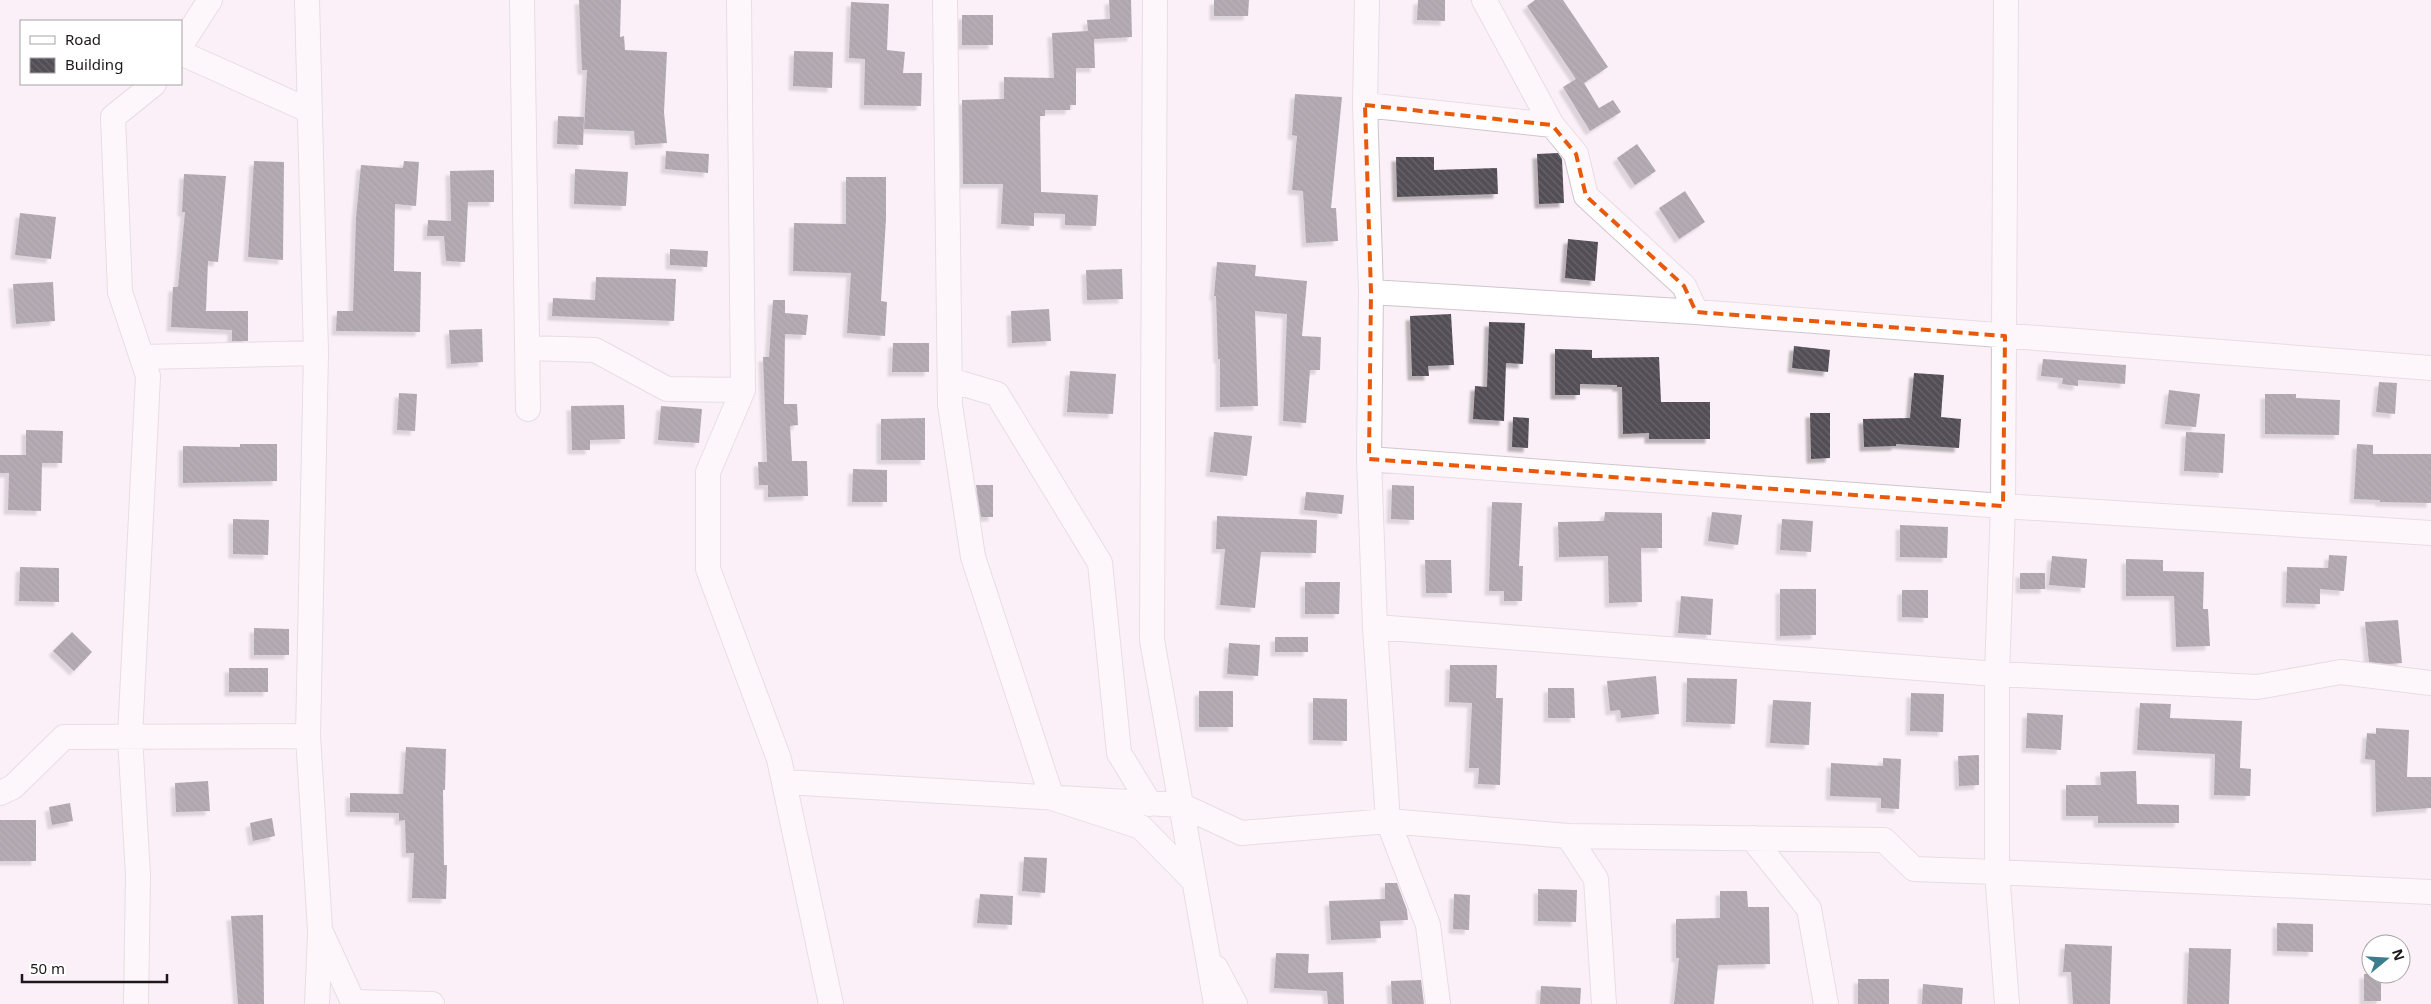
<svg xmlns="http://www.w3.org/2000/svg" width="2431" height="1004" viewBox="0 0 2431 1004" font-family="'Noto Sans',sans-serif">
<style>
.building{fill:url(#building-back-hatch);filter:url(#shadow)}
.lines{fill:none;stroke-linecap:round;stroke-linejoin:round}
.street-casing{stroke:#d0c5cc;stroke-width:26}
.street{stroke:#fff;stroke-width:24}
.marked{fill:none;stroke:#e8590c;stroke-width:4;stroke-dasharray:10 6;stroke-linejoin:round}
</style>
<defs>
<pattern id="building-back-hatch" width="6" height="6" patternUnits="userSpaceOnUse" patternTransform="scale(1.25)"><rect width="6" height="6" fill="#534e56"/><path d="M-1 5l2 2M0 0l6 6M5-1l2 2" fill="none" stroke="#68646a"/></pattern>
<filter id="shadow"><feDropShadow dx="-4.5" dy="4.5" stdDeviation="1" flood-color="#0004"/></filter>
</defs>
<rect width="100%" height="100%" fill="#fbf0f7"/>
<path class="building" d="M579,0H621L620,37L624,36L625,50L667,52L664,112L667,143L635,145L634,131L584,129L587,70H582Z
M1109,0H1131L1132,37L1094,39L1095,68H1076V105H1070V110H1045V116H1040L1041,192L1098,195L1096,226L1065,225V214L1034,213V226L1001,224L1003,184H963L962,100L1004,99V77L1054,78L1052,33L1088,31L1087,20L1110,19Z
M1214,0H1249L1248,16H1214Z
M1418,0H1445V21L1417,20Z
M1535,0H1563L1608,67L1584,83L1599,108L1613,100L1621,112L1590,131L1563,87L1576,79L1527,6Z
M851,2L889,4L887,50L905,52L903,73H922L921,106L864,105L865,59L849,58Z
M962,15H993V45H962Z
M794,51L833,52L832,88L793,86Z
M1295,94L1342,97L1331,208H1336L1338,241L1306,243L1303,191L1292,190L1297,136L1292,135Z
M558,116L584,117L583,145L557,144Z
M1637,144L1656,171L1635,185L1617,158Z
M666,151L709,154L708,173L665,169Z
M1558,153L1562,159L1564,203L1539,204L1537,154Z
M1396,157H1434V170L1497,168L1498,194L1397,197Z
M254,161L284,162L283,260L248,257Z
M404,161L419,162L416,206L395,204L394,271L421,272L420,332L336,331L337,311H353L356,218L361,165L403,168Z
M575,169L628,172L626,206L574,204Z
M494,170V202H468L465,262L446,261L444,236H427L428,220L451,221L450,171Z
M184,174L226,176L218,262L208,261L206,311H248V341H232V330L171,327L173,287H178L185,212H182Z
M846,177H886V219L881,301L887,302L885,336L847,333L851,273L793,271L794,223L846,224Z
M1685,191L1705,222L1679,239L1659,208Z
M20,213L56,217L51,259L15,255Z
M1568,239L1598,242L1595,281L1565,278Z
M670,249L708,251L707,267L670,265Z
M1217,262L1256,265L1255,276L1307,281L1302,336L1321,337L1320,370H1310L1306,423L1283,421L1287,314L1255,311L1258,406L1220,407V359H1218L1216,296H1214Z
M1122,269L1123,299L1087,300L1086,270Z
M596,277L676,279L674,321L552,316L553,298L595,300Z
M53,282L55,321L16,324L13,284Z
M773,300H785V313L808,315L806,335L785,334L784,404H797L798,425L790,426L792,461H807L808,496L768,497V485H759L758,462H767L763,357H769Z
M1049,309L1051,341L1012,343L1011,311Z
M1451,314L1454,365L1428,366L1429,376H1412L1410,316Z
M1489,322L1525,323L1523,364L1506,363L1504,421L1473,419L1475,386L1487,387Z
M482,329L483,362L451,364L449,330Z
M893,343H929V372H892Z
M1794,346L1830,350L1828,372L1792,368Z
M1555,349L1592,350V358L1659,357L1661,402H1710V439H1649V433L1623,434L1622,387H1617V385L1580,384V395H1555Z
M2043,359L2126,365L2125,384L2078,380V386L2062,384L2063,378L2041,376Z
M1070,371L1116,374L1113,414L1067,412Z
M1914,373L1944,375L1941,417L1961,419L1959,448L1896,444V446L1864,447L1863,419L1910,418Z
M2379,382L2397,383L2395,414L2376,412Z
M2169,390L2200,394L2196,427L2165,424Z
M399,393L417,394L415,431L397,430Z
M2265,394H2296V398L2340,400L2339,435L2265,434Z
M624,405L625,439L590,440V450H572L571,406Z
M661,406L702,409L699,443L658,440Z
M1810,413H1830V458L1811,459Z
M1513,417L1529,418L1528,448L1512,447Z
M925,418V460H881V419Z
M26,430L63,431L62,463H42L41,511L8,510L9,473H0V455H26Z
M1214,432L1252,436L1247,476L1210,472Z
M2186,432L2225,434L2223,473L2184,471Z
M240,444H277V481L183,483V446L240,447Z
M2357,444L2373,445V454H2431V503L2380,502V500L2354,499Z
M853,469L887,470V502H852Z
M976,485H993V517H981Z
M1392,485L1414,486V520L1391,519Z
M1306,492L1344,495L1342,514L1304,510Z
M1492,502L1522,503L1519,566H1523L1522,601H1504V591H1489Z
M1605,512L1662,513V548H1641L1642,602L1609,603L1608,556L1559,557L1558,522L1604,521Z
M1712,512L1742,515L1738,545L1708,541Z
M1217,516L1317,520L1316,553L1261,552L1255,608L1220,605L1225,549H1216Z
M233,519L269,520L268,555L233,554Z
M1782,519L1813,521L1811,552L1780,550Z
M1900,525L1948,527L1947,558L1900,557Z
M2329,555L2347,556L2344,591L2320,589V604L2286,603L2287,567L2328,568Z
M2052,556L2087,559L2085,588L2049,585Z
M2126,559L2163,560V571L2204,572L2203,609H2208L2210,646L2176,647L2174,596H2126Z
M1425,560H1451L1452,593H1426Z
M20,567L59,568V602L19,601Z
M2020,573H2045V589H2020Z
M1305,582H1340L1339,614H1305Z
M1780,589H1816V635L1780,636Z
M1902,590H1928V618L1902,617Z
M1681,596L1713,599L1711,635L1678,633Z
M2398,620L2402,663L2388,664L2369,662L2365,622Z
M254,628L289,629V655H254Z
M72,632L92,652L74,671L53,651Z
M1275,637H1308V652H1275Z
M1229,643L1260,645L1258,676L1227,674Z
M1450,665H1497L1496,698H1503L1500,785L1478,784L1479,768H1469L1472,703L1449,702Z
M229,668H268V692H229Z
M1656,676L1659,714L1621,718L1620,710L1610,711L1607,681Z
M1687,678L1737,679L1735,724L1686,722Z
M1548,688H1574L1575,718H1548Z
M1199,691H1233V727H1199Z
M1911,693L1944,694L1943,732L1910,731Z
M1313,698L1347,699V741L1313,740Z
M1773,700L1811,702L1809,745L1770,743Z
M2140,703L2171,704L2170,718L2242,721L2240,768L2251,769L2250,796L2214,795L2215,754L2137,750Z
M2027,713L2063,715L2061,750L2026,748Z
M2376,728L2409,730L2407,777H2431V808L2376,812L2375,760L2365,759L2367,733L2376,734Z
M406,747L446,749L445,790H443L444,865H447L446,899L412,898L414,853H406L405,820L399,821V813L350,812V793L403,794Z
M1979,755V785L1959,786L1958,756Z
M1883,758L1901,759L1899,809L1881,808V798L1830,796L1831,763L1883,766Z
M2136,771L2137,804L2179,805V823H2098V816H2066V785H2101L2100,772Z
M208,781L210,811L176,812L175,783Z
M70,803L73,821L52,825L49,807Z
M272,818L275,836L253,841L250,823Z
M0,820H36V861H0Z
M1024,857L1047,858L1045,893L1022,891Z
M1385,883H1397L1407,910L1408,920L1380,921L1381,938L1331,940L1329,901L1385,899Z
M1538,889L1577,890L1576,922L1538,921Z
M1720,891H1747L1748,907H1769L1770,964L1718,965L1714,1004H1674L1679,958H1676V919L1720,918Z
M980,894L1013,896L1012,925L977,923Z
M1454,894L1470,895L1469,930L1453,929Z
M263,915L264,1004H238L231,916Z
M2277,923L2313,924V952L2277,951Z
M2065,944L2112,946L2110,1004H2073L2071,972H2063Z
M2189,948L2231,949L2229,1004H2187Z
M1276,953L1309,954L1308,973L1343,972L1344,1004H1328L1327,991L1274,988Z
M2364,974H2381V1001H2364Z
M1858,979H1889V1004H1858Z
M1421,980L1424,1004H1392L1391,981Z
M1923,984L1963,988L1962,1004H1922Z
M1541,986L1581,988L1580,1004H1540Z"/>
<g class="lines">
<g class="street-casing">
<path id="street" d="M307,0L316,353L308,736L320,930L354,1004
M522,0L528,409
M945,0L950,405L973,557L1052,798L1141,827L1194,881
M1155,0L1152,640L1216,1004
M1367,0L1365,105L1552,125
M1484,0L1552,125L1576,154L1586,196L1684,286L1696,312L2431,368
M2006,0L2003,506L2431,533
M181,45L210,0
M181,53L310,111
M1365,105L1371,292L1696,312
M527,348L595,350L667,389L743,390L739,0
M142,357L316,353
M950,380L997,394L1100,563L1119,753L1150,804
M743,390L708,472V569L779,759L831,1004
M1369,459L2003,506L1997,674L1375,627L1369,459L1371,292
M1375,627L1388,821L1428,925L1438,1004
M784,782L1181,805L1241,833L1388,821L1568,836L1596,879L1604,1004
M0,793L13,787L64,737L308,736
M1568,836L1884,840L1914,869L1997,872V674L2257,687L2341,672L2431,683
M1752,838L1809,909L1826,1004
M1216,968L1235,1004
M354,1002L432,1004
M136,1004L138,875L130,737L148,376L120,292L113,117L154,84
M317,1004L320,936
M2007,1004L1997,872L2431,892"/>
</g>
<use href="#street" class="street"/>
</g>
<path d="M0 0H2431V1004H0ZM1365,105L1552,125L1576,154L1586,196L1684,286L1696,312L2005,336L2003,506L1369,459L1371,292Z" fill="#fbf0f7" fill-opacity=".55" fill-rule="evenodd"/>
<path class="marked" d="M1365,105L1552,125L1576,154L1586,196L1684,286L1696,312L2005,336L2003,506L1369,459L1371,292Z"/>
<rect x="20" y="20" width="162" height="65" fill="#ffffff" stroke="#a4a3a3"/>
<rect x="30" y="36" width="25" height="8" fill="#ffffff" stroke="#a4a3a3"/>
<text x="65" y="45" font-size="15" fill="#1c181a">Road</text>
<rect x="30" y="58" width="25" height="15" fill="url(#building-back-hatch)" stroke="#a4a3a3"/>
<text x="65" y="70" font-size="15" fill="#1c181a">Building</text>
<g transform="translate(2386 959) rotate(72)"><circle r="24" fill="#ffffff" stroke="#a4a3a3"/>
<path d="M0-4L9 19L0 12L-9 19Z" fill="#3a7d8d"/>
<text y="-8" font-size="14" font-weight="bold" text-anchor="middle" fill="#1c181a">N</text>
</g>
<path d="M22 974v8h145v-8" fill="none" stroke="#1c181a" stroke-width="2.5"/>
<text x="30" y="974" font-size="15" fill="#1c181a" stroke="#ffffff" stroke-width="4" paint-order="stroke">50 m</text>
</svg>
